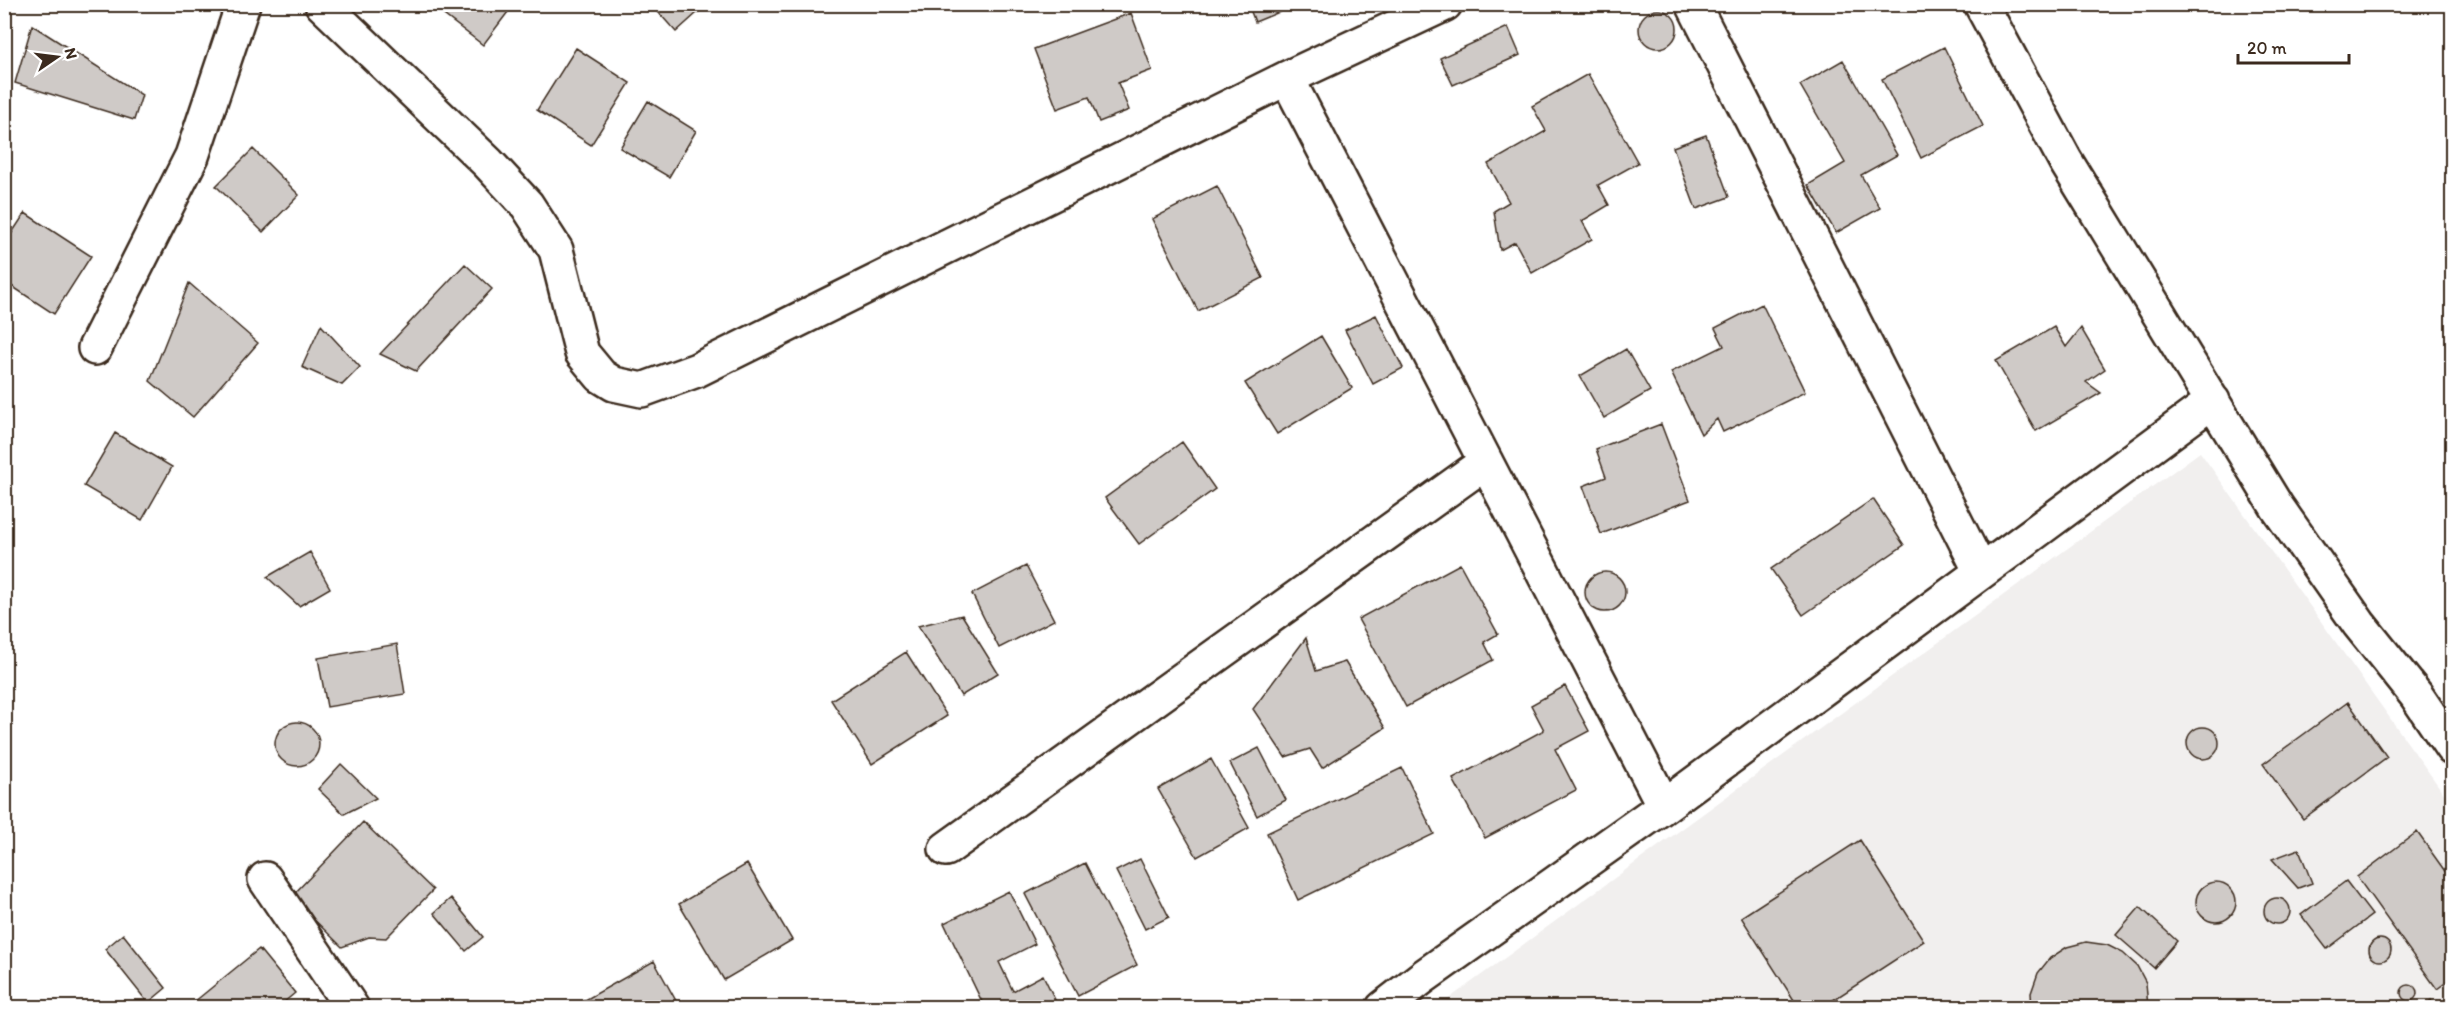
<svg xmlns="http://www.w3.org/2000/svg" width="2457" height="1012" viewBox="0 0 2457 1012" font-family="Itim,sans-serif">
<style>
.built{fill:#f1efee}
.building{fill:#cfcac7;stroke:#3b2a1e;stroke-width:1.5}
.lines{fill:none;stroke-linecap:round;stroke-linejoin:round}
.minor-casing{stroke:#3b2a1e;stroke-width:38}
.minor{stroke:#fff;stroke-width:33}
</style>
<rect width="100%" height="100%" fill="#fff"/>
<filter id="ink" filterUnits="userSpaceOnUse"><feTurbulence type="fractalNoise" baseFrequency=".0167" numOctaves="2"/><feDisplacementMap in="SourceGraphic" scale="12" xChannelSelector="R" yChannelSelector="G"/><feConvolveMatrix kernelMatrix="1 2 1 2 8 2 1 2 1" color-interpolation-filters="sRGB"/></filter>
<g filter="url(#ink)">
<path class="built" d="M2200,452L2452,805V1007L1436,1008Z"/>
<path class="building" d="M446,4H514L483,45L440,12Z
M651,4H707L676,32Z
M1248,4H1299L1255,22Z
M1639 29a19 19 0 1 1 38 0a19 19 0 1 1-38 0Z
M1131,13L1152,70L1118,83L1129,110L1099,122L1089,97L1057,109L1034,49Z
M32,25L142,95L134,120L15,83Z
M1508,27L1520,55L1453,85L1440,58Z
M1944,47L1983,126L1921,158L1882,79Z
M576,48L630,83L591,145L537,110Z
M1843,60L1897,155L1861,175L1880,208L1836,233L1808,185L1845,163L1800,85Z
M1588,74L1638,163L1598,185L1609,205L1582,221L1592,239L1532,273L1515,242L1500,250L1494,211L1509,202L1488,164L1546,131L1532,106Z
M648,101L696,131L669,177L620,148Z
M1706,135L1729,197L1696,209L1673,147Z
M253,149L299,195L263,232L216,186Z
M1217,186L1263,278L1198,311L1152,219Z
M25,213L91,256L54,314L4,281V245Z
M465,264L492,289L416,371L380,354Z
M189,283L258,343L193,417L150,381Z
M1762,304L1805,392L1723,432L1717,419L1701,434L1671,372L1724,346L1715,328Z
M1376,315L1403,368L1373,384L1345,330Z
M321,325L360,367L342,385L302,367Z
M2054,327L2066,347L2081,328L2105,369L2086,382L2101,393L2036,431L1996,361Z
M1321,336L1352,388L1277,434L1245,383Z
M1626,349L1650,391L1604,418L1580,376Z
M1661,424L1690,500L1601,534L1583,486L1606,477L1596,449Z
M115,433L172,467L142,520L84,486Z
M1182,442L1215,489L1139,544L1105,498Z
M1873,499L1904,545L1803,615L1771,569Z
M310,552L330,588L299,606L267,577Z
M1460,564L1498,634L1484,642L1493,660L1406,707L1358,619Z
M1026,566L1054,620L999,648L972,594Z
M1585 592a20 20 0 1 1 40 0a20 20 0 1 1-40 0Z
M962,615L998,673L961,696L918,626Z
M1306,638L1316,671L1345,662L1385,728L1322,768L1310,749L1285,757L1253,709Z
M397,644L405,694L327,707L318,658Z
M906,652L947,716L872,764L831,700Z
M1565,686L1589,731L1555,749L1576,790L1485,838L1453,779L1544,730L1531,705Z
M2348,702L2387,757L2303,819L2263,764Z
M275 744a22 22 0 1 1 44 0a22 22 0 1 1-44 0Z
M2187 743a16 16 0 1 1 32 0a16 16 0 1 1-32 0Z
M1259,748L1286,800L1257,816L1230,763Z
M1211,759L1249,828L1197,857L1158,789Z
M341,764L376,798L344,814L318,789Z
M1402,768L1434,834L1298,900L1267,833Z
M4,807L12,816L4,823Z
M363,822L433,890L386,938L369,937L342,947L291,897Z
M2417,832L2452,881V978L2437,989L2357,877Z
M1860,840L1924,941L1821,1008H1799L1741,917Z
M2299,849L2312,883L2298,888L2272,859Z
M1140,859L1169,917L1145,929L1116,871Z
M1085,863L1137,965L1078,996L1025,894Z
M747,864L792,940L724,980L679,904Z
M2346,881L2372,915L2327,949L2301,915Z
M2196 902a20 20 0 1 1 40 0a20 20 0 1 1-40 0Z
M1009,891L1035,944L999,962L1013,991L1043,975L1059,1008H985L944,923Z
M2264 911a13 13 0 1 1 26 0a13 13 0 1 1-26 0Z
M451,898L483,937L466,951L434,913Z
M2140,907L2177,941L2154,968L2116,935Z
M123,934L166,988L148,1003L105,949Z
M2369 950a11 11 0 1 1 22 0a11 11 0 1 1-22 0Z
M2086,942L2107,945L2123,953L2137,966L2146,983L2148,1008H2032L2031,993L2038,973L2050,958L2067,947Z
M259,949L295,993L277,1008H199L194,1002Z
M654,961L680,1008H571Z
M2401 993a8 8 0 1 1 16 0a8 8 0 1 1-16 0Z
M2431,1000L2435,1008H2419Z"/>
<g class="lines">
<g class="minor-casing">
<path id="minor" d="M322,4L488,163L527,205L556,250L582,353L601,376L614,384L642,390L697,370L1287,78L1445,4
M1693,4L1981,572
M1981,4L2065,160L2277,507L2359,624L2416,695L2452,748
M1287,78L1664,806
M95,348L192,156L243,4
M946,849L1486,462
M265,879L352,1008
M1383,1008L1423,977L1664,806L2213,401"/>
</g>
<use href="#minor" class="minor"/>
</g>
</g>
<rect width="2457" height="1012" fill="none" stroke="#fff" stroke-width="24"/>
<rect x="12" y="12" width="2433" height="988" fill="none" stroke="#3b2a1e" stroke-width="2" filter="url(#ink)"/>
<g transform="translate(57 57) rotate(76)" stroke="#ffffff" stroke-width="4.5" paint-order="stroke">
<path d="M0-4.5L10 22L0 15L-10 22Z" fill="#3b2a1e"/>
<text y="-9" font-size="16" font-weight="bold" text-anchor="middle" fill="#3b2a1e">N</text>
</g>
<path d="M2238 54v9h111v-9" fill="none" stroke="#3b2a1e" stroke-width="3"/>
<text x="2247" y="54" font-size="18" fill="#3b2a1e" stroke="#ffffff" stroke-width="4.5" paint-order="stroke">20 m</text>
</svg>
